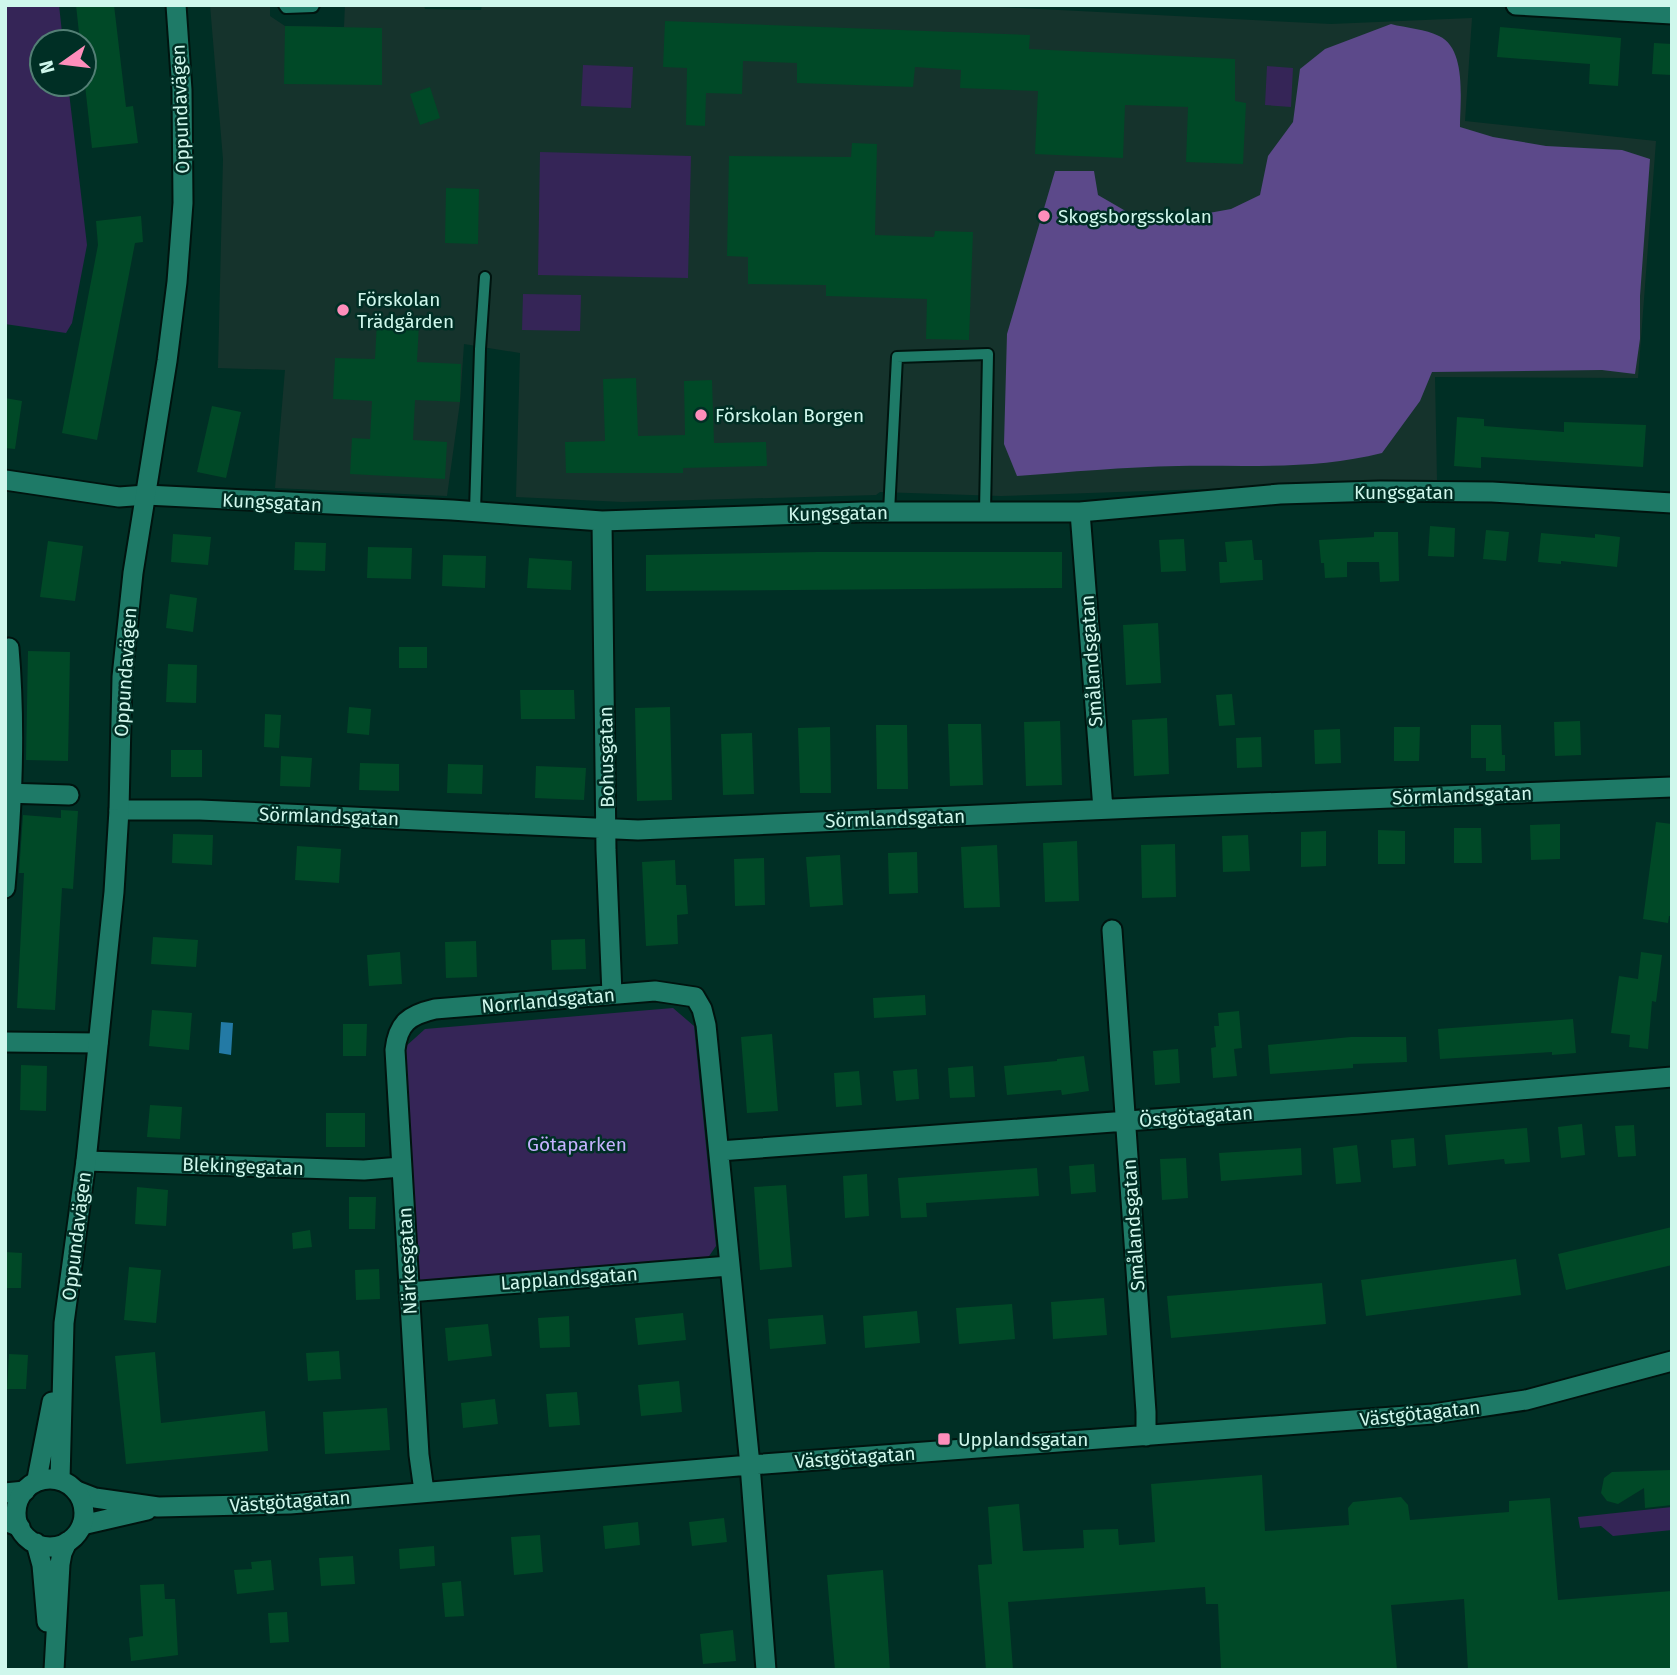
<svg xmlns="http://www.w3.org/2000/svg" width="1677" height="1675" viewBox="0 0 1677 1675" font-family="'Fira Sans',sans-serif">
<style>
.built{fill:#15332c}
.green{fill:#352557}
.forest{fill:#5c498a}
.water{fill:#237aa5}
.building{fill:#004927}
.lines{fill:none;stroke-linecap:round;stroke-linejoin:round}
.service-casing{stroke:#00140f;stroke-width:14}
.minor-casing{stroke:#00140f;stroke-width:23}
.secondary-casing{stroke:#00140f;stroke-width:23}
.service{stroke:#1e7a67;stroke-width:10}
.minor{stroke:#1e7a67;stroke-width:19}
.secondary{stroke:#1e7a67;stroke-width:19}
.poi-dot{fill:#fe8ebb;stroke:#002f25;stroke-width:2.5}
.labels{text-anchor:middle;stroke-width:5;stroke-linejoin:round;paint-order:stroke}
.street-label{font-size:19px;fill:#cff7ec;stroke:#002f25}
.poi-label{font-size:19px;fill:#cff7ec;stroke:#002f25;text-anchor:start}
.park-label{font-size:19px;fill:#c5b2fe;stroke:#002f25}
</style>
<rect width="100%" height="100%" fill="#002f25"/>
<path class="built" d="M210,5H270V16L285,26L344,27L345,5H424L425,9L481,10L482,5H960L1331,24L1472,18L1465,121L1656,141L1638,378L1435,377L1437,481L1001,496L880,492L876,495L623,502L516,497L520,353L464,344L460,402L447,496L275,488L285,370L218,368L223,159Z"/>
<path class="green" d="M5,5H59L63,42H42V84H68L87,245L72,323L66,333L5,324Z
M583,65L633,67L631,108L581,106Z
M1267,66L1293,68L1291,107L1265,105Z
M540,152L691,156L688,278L538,275Z
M523,294L581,295L580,331L522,330Z
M673,1008L694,1026L716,1246L705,1262L416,1285L404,1048L425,1029Z
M1672,1507V1530L1613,1536L1601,1526L1580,1528L1578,1517Z"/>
<path class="forest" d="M1391,24C1406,28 1426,29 1439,36C1467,49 1460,101 1460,127L1493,137L1546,146L1622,150L1650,159L1640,296V339L1635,374L1602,370L1432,372L1420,401L1382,453C1315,470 1247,465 1178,466C1124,467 1070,472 1017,476L1004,444L1007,334L1055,171H1094L1098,195L1148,224L1231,209L1260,195L1268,156L1293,122L1300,69L1325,49Z"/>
<path class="water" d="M221,1022L233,1023L231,1055L219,1053Z"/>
<path class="building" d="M76,5H114L126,107L133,106L138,143L92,148L84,76V42H80Z
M665,21L1030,35L1029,49L1235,59V101L1246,103L1243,164L1186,162L1188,107L1125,105L1123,158L1035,154L1038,91L960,88L961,70L915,67L913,87L797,83V63L743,61L742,94L706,93L705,126L686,125L687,68L663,67Z
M285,26L382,28V85L284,84Z
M1500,27L1621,38L1618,86L1589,84L1590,64L1497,57Z
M1654,43L1672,44V75L1652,74Z
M430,87L440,118L420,125L410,94Z
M852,143L877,144L875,235L934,237L935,231L973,232L969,340L926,339L927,299L826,296V285L748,284V257L727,256L729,156L851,157Z
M446,188L479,189L478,244L445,243Z
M141,216L143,242L135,243L97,440L62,433L98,245L96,221Z
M377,321L419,323L417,362L461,364L460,402L415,400L413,440L447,442L445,479L350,474L352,438L370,439L372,401L333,399L335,358L375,359Z
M636,378L638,436L685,435L684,381L712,380L714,443L766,442L767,466L683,468V473H566L565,442L605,441L603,379Z
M5,398L22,401L15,449L5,448Z
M212,406L241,412L226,478L197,472Z
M1457,417L1484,419V426L1564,432V422L1646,425L1643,467L1481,457V468L1454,466Z
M1430,526L1455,528L1454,557L1428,556Z
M1486,530L1509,532L1506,561L1483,559Z
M1374,532H1398L1399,581L1380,582L1379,562H1347V577L1325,578L1324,563H1321L1319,540L1374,537Z
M1541,533L1595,538V534L1620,537L1617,567L1561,561V564L1538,562Z
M173,534L211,537L208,565L171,562Z
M1184,539L1186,571L1161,572L1159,540Z
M1252,540L1254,560H1262L1263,580L1220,583L1219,562H1227L1225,542Z
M48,541L83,546L75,601L40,597Z
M295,542L326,543L325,571L294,570Z
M368,547L412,548L411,579L367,578Z
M818,552H1062V588L646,591V555Z
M443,555L486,556L485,588L442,586Z
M529,558L572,561L571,590L527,588Z
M170,594L197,598L193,632L166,628Z
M1158,623L1161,683L1126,685L1123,625Z
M399,647H427V668H399Z
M28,651L70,652L68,761L26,760Z
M168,664L197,665L196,703L166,702Z
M520,690H574L575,719H521Z
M1232,694L1235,725L1219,726L1216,695Z
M349,707L371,709L369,735L347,733Z
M670,707L672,800L637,801L635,708Z
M265,714L281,715L279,748L264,747Z
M1167,718L1169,774L1134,776L1132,720Z
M1060,721L1062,785L1026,786L1024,722Z
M1580,721L1581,755L1555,756L1554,722Z
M948,724H981L983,785L950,786Z
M876,725H907L908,789H877Z
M1471,725H1501L1502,755H1505V771H1486V758H1471Z
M830,727L831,793H800L798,728Z
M1394,727H1420L1419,761H1394Z
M1340,729L1341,763L1315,764L1314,730Z
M752,733L754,794L723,795L721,734Z
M1261,737L1262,767L1237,768L1236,738Z
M171,750H202V777H171Z
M281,756L312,758L310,787L280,786Z
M360,763L399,764V791L359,790Z
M448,764L483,765L482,794L447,793Z
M536,766L586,768L584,800L535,798Z
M61,810L78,811L73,889L62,888L55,1010L17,1008L24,873H19L23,815L61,818Z
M1656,822L1672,824V916H1669L1668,923L1643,919Z
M1560,824V859L1531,860L1530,825Z
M1454,828H1481L1482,863H1454Z
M1378,830L1405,831V864H1378Z
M1326,831V866L1301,867V832Z
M173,834L213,835L212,865L172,863Z
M1248,835L1250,871L1223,872L1222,836Z
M1077,841L1079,901L1045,902L1043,843Z
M1175,844L1176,897L1142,898L1141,845Z
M997,845L1000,907L964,908L961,847Z
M297,846L341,849L339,883L295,880Z
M917,852L918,893L889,894L888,853Z
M840,855L843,905L810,907L806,857Z
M764,858L765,905L735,906L734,859Z
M675,860L676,885H686L688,914L677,915L678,944L646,946L642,862Z
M153,937L198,940L196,967L151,964Z
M585,939L586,969L552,970L551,940Z
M476,941L477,977L446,978L445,942Z
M400,952L402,984L369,986L367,955Z
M1641,952L1662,955L1656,1002L1652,1001L1648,1049L1629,1047L1630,1035L1611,1033L1619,976L1638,979Z
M925,995L926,1015L874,1018L873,998Z
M152,1010L192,1013L189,1050L149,1046Z
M1239,1011L1242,1048L1234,1049L1237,1076L1213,1078L1211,1048L1216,1047L1214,1026H1219L1218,1013Z
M1573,1019L1576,1053L1552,1055V1052L1440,1059L1438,1029Z
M343,1024H367L366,1056H343Z
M772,1034L778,1111L747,1113L741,1037Z
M1351,1037H1406L1407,1062L1353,1064V1068L1270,1074L1268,1045Z
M1178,1049L1180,1083L1155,1085L1153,1051Z
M1084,1056L1089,1091L1062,1095L1061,1090L1007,1095L1004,1066L1057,1061V1059Z
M21,1065L47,1066L46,1111L20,1110Z
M973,1066L975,1097L950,1098L948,1068Z
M917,1069L919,1099L896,1101L893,1071Z
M859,1071L862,1105L836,1107L834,1073Z
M150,1105L182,1107L180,1139L147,1137Z
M326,1113H365V1147H326Z
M1582,1124L1585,1155L1561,1158L1558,1127Z
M1634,1125L1636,1156L1618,1157L1615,1126Z
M1527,1128L1530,1162L1505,1164L1504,1159L1448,1165L1445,1135Z
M1414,1138L1416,1166L1393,1168L1391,1140Z
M1357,1145L1361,1182L1336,1184L1333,1148Z
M1301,1148L1302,1175L1221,1181L1219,1153Z
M1186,1158L1188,1198L1162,1200L1160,1159Z
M1094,1164L1096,1192L1071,1194L1069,1166Z
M1037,1168L1039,1196L926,1203L927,1217L901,1218L898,1178Z
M867,1174L869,1216L845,1218L843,1176Z
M786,1185L792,1267L760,1270L754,1187Z
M137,1187L168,1190L166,1226L135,1224Z
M349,1197H376L375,1229H349Z
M1672,1227V1265L1566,1290L1558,1254Z
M310,1230L312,1247L293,1249L292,1233Z
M5,1252L22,1253L21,1288H5Z
M1516,1259L1521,1295L1366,1316L1361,1280Z
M129,1267L161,1270L156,1323L124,1320Z
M379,1269L380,1299L356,1300L355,1270Z
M1322,1283L1326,1324L1171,1338L1167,1296Z
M1104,1298L1107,1335L1053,1339L1051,1302Z
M1012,1304L1015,1339L959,1344L956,1308Z
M917,1311L920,1343L865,1348L863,1316Z
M683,1313L686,1340L638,1345L635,1318Z
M823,1315L826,1344L770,1349L768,1319Z
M569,1316L570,1347L540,1348L538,1318Z
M488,1324L492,1356L448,1361L445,1328Z
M339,1351L341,1379L308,1381L306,1353Z
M155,1352L161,1423L265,1411L268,1451L126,1464L115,1356Z
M9,1354L28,1355L26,1389H7Z
M679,1381L682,1412L641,1416L638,1385Z
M577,1392L580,1425L549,1427L546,1394Z
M495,1399L498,1424L463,1428L461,1403Z
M387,1408L390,1450L325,1454L323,1412Z
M1671,1470L1672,1505L1645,1508L1644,1488L1618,1504L1607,1501L1601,1493L1604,1478L1612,1472Z
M1262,1475L1265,1531L1349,1525L1348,1508L1353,1502L1401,1497L1408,1505L1410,1520L1509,1512V1501L1550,1498L1558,1600L1672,1591V1670H1468L1464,1599L1391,1605L1397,1670H1221L1218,1604H1206L1205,1587L1008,1602L1013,1670H986L978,1565L992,1564L988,1507L1019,1504L1023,1551L1084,1548L1083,1530L1118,1529L1119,1545L1155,1542L1151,1484Z
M724,1518L727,1542L692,1546L689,1522Z
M638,1522L640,1545L605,1549L603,1526Z
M540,1535L543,1572L514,1575L511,1537Z
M434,1546L435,1566L400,1569L399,1549Z
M353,1556L355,1584L321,1586L319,1558Z
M271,1560L274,1590L237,1594L234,1570L252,1569L251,1562Z
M883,1570L890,1670H835L827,1575Z
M461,1581L464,1616L445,1617L442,1583Z
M164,1584L165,1599H175L178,1655L131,1661L129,1638L143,1636L140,1585Z
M287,1612L289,1642L270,1643L268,1613Z
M733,1630L736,1661L703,1664L700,1634Z"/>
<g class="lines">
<g class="service-casing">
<path id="service" d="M284,5L286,8L313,7L314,5
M475,511L480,349L485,277
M889,512L897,357L988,354L985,512"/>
</g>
<g class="minor-casing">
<path id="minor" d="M1516,5L1672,14
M5,480L119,497L146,495L452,510L602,521L862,512H1080L1280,494L1380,491L1492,492L1672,503
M1080,512L1103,809
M602,521L606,850L612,994
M5,793L69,795
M119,810H200L638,830L1158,807L1672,787
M5,888C12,807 16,730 9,648
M1112,930L1146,1412V1436
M5,1042L98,1043
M719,1151L1358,1104L1672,1077
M86,1161L364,1170L401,1167
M409,1292L729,1266
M77,1491L95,1498L158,1507L290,1504L750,1465L1433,1414L1526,1400L1672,1361
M424,1491L419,1455L395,1050C398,1023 409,1015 435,1009L655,991L695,997L702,1009L706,1025L750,1465L766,1670
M5,1493L25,1491
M5,1521L20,1527
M82,1525L147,1510"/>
</g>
<g class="secondary-casing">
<path id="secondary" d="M16 1513a34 34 0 1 1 68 0a34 34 0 1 1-68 0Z
M60,1480L64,1323L86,1161L114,892L119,810L122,677L133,573L167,361L177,282L183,203L182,90L176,5
M34,1483L37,1479L52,1402
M36,1543L42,1565L47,1622
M54,1670L60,1564L62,1553L67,1542"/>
</g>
<use href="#service" class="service"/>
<use href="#minor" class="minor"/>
<use href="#secondary" class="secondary"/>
</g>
<g class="poi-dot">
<circle cx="1044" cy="216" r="7"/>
<circle cx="343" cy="310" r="7"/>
<circle cx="701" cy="415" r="7"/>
<rect x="937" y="1432" width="14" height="14" rx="3.5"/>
</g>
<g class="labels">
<g class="street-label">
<text transform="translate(180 109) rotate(-92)" y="7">Oppundavägen</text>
<text x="1404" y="499">Kungsgatan</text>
<text transform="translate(272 502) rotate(3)" y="7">Kungsgatan</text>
<text transform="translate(838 513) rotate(-1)" y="7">Kungsgatan</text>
<text transform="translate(1091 661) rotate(-94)" y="7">Smålandsgatan</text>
<text transform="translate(125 672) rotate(-86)" y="7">Oppundavägen</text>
<text transform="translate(606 757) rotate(-91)" y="7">Bohusgatan</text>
<text transform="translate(1462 795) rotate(-2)" y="7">Sörmlandsgatan</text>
<text transform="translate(329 816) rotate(2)" y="7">Sörmlandsgatan</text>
<text transform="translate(895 818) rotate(-2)" y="7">Sörmlandsgatan</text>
<text transform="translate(548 1000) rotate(-5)" y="7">Norrlandsgatan</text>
<text transform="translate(1196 1116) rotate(-4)" y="7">Östgötagatan</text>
<text transform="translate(243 1166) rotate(2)" y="7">Blekingegatan</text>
<text transform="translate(1133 1225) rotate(-94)" y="7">Smålandsgatan</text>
<text transform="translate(76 1236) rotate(-83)" y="7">Oppundavägen</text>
<text transform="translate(407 1261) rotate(-93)" y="7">Närkesgatan</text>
<text transform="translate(569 1278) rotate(-4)" y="7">Lapplandsgatan</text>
<text transform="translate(1420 1413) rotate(-6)" y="7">Västgötagatan</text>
<text transform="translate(855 1457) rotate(-4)" y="7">Västgötagatan</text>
<text transform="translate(290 1501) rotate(-4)" y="7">Västgötagatan</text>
</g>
<g class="poi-label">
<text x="1058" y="223">Skogsborgsskolan</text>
<text x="357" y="306">Förskolan<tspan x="357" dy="22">Trädgården</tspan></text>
<text x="715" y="422">Förskolan Borgen</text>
<text x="958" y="1446">Upplandsgatan</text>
</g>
<g class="park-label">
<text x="577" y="1151">Götaparken</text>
</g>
</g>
<rect width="1677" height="1675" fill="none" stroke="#cff7ec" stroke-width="14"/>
<g transform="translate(63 63) rotate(256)"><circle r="33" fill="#002f25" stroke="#537f75" stroke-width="2"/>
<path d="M0-5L12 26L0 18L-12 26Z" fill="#fe8ebb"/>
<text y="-10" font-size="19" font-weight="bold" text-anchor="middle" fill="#cff7ec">N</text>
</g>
</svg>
